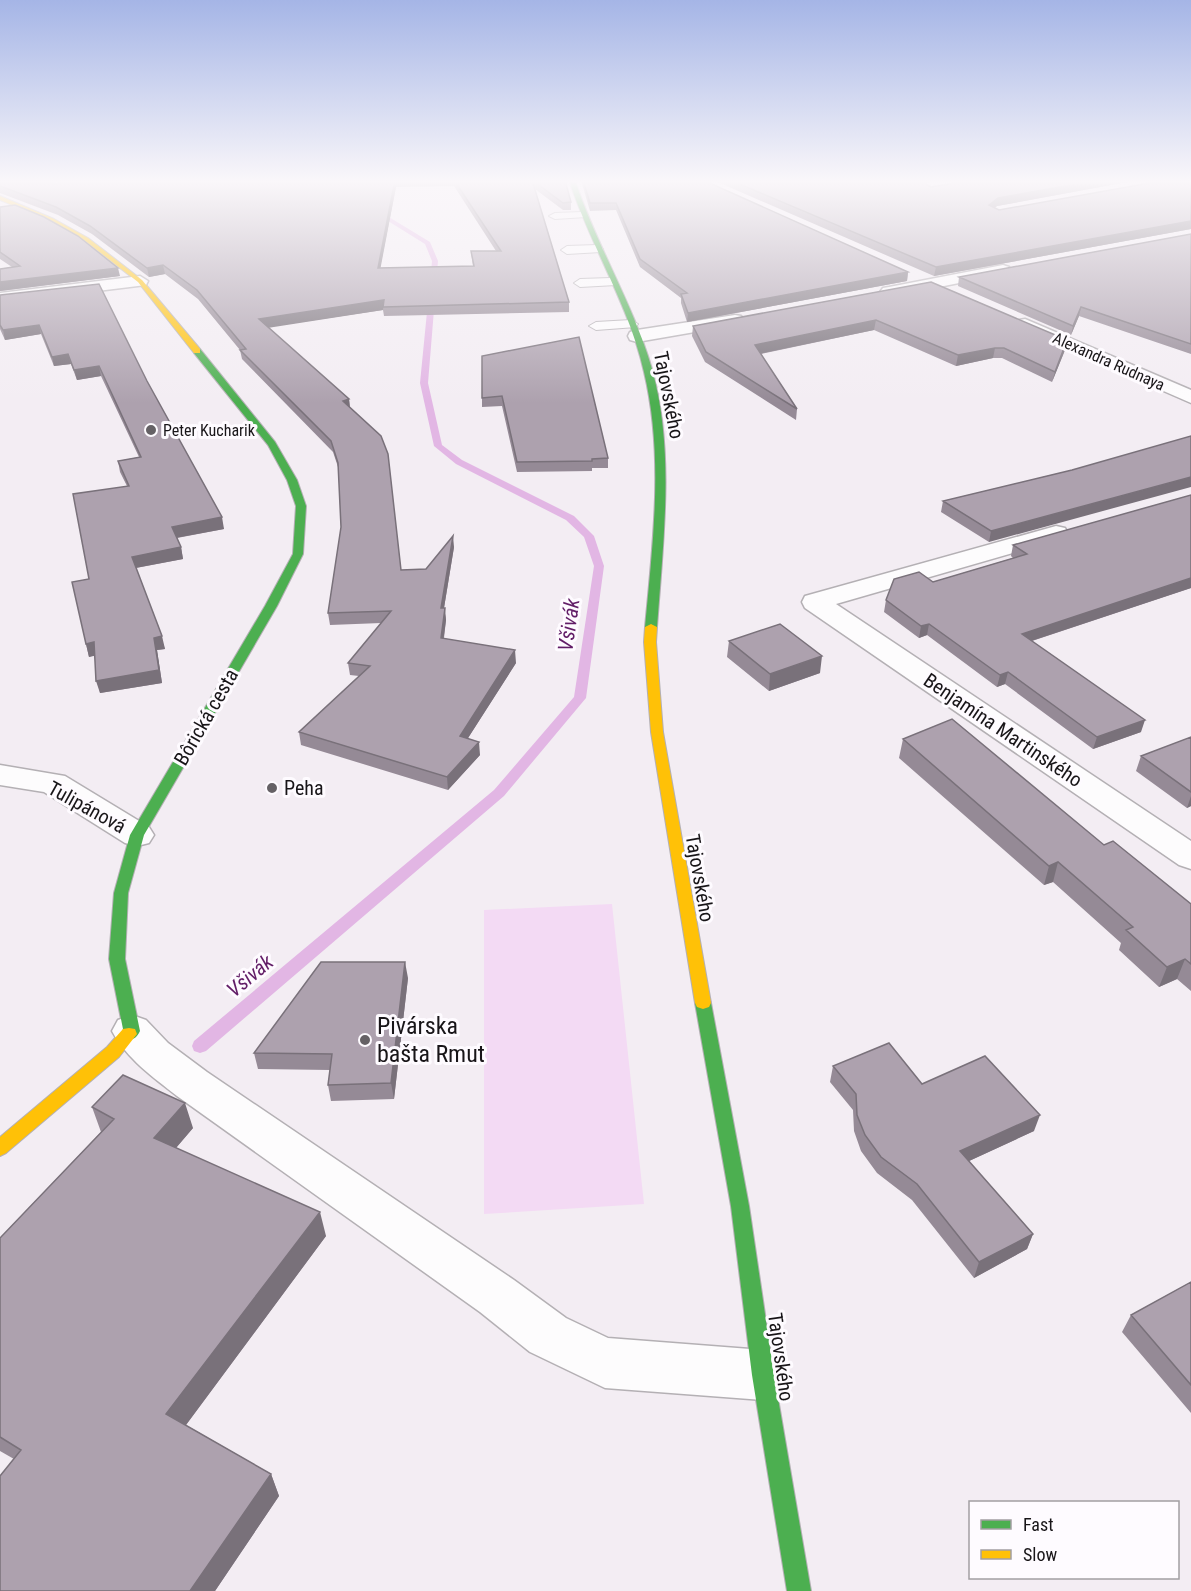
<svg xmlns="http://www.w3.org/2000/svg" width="1191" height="1591" viewBox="0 0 1191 1591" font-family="'Roboto Condensed',sans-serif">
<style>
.green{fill:#f3daf4}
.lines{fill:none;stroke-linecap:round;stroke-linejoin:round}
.stream{fill:#e2b6e4;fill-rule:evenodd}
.lane-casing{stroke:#b4b0b4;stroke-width:2}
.street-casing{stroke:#b4b0b4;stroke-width:3}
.fast-casing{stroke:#b4b0b4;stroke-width:2}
.slow-casing{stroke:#b4b0b4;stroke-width:2}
.lane{fill:#fdfcfd;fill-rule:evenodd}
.street{fill:#fdfcfd;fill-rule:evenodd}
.fast{fill:#4caf50;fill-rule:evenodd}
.slow{fill:#ffc107;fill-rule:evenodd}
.wall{fill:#958a96;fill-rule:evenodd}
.shaded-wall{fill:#79717a}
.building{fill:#ada1ae;stroke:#79717a;stroke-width:1.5}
.poi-dot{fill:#656165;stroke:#fefbff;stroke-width:2}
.labels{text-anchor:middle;stroke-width:6;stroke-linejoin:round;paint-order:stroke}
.far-street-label{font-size:16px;fill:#181518;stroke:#fefbff}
.far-poi-label{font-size:16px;fill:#181518;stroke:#fefbff;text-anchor:start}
.street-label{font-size:20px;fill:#181518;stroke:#fefbff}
.poi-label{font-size:20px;fill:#181518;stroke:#fefbff;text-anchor:start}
.water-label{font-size:21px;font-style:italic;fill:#621d67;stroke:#fefbff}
.near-poi-label{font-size:24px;fill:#181518;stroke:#fefbff;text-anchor:start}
</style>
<rect width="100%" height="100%" fill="#f3edf3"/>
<path class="green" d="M612,904L644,1204L484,1214V910Z"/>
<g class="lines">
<path class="stream" d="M374,208L430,242L438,261L428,383L442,445L462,460L574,516L594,536L604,566L586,698L504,796L206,1051L200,1053L194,1051L192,1046L194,1041L494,790L574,697L594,566L584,537L566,520L456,464L434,446L420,383L432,261L425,244L372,211Z"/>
<g class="lane-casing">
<path id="lane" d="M582,212L588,215L586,217L555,219L549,216L555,213Z
M597,245L603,249L601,252L567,254L561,250L567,246Z
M611,278L616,279L617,282L616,285L580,287L574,283L580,279Z
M631,320L638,324L636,327L596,330L589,326L596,322Z"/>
</g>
<g class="street-casing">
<path id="street" d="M1152,180H1174L1191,184V192L1154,183Z
M1003,265L1009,267L1011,270L1009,273L889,297L883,296L880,292L883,288L889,287Z
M140,276L148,281L146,285L0,303V293Z
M735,315L741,316L744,320L741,324L637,342L630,340L628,336L630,332L637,330Z
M1025,319L1191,390V403L1019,328L1016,324L1019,320Z
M1056,526L1065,528L1068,533L1065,538L836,604L1191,841V869L1179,865L805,608L802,602L805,596Z
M0,765L65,776L149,827L154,835L149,843L137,846L125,843L44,792L0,785Z
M132,1015L146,1020L168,1043L207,1072L514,1280L566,1318L608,1338L763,1350L781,1357L789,1375L781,1393L763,1400L605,1388L530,1352L480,1312L177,1096C153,1077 127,1059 112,1031L118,1020Z"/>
</g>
<g class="fast-casing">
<path id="fast" d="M569,180H575C596,245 633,303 652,369C675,452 663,542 657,627L651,630L645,627C653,542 664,455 644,372C629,305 590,245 569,180Z
M194,349H200L275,442L297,480L306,506L303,554L277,606L144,835L128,893L125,959L140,1031C136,1039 132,1041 123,1039L121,1034L123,1029L109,959L114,893L130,835L265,606L293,554L296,506L287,480L268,445L194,353Z
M703,997L709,999L711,1003L749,1206L774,1375L811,1591H787L752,1375L731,1206L695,1003L697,999Z"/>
</g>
<g class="slow-casing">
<path id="slow" d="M0,196L54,219L88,238L142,280L200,349V353H194L138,282L84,240L50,221L0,200Z
M651,624L657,627L656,642L663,732L711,1003L709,1007L703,1009L697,1007L695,1003L651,732L644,642L645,627Z
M129,1028L135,1029L137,1034L119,1057L6,1153L0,1156V1137L107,1047L123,1029Z"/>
</g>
<use href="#lane" class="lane"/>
<use href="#street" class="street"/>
<use href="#fast" class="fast"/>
<use href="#slow" class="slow"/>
</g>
<path class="wall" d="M0,180L55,184L78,180H565L571,202V210H563L535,189L569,302V312L384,316L383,310L268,327L349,399L350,407L401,570L426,569L454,547L444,608L446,620L444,638L516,663L468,738L480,755L448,790L301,745L299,732L359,676L350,675L348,663L381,623L330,625L328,613L341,527L339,470L333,452L242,359L240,350L198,299L165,274L149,277L92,234L58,215L0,193ZM454,186L496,251H471L473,266L380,268L396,187Z
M581,180H703L908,272L907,281L687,322L681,303V298L640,267L616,210L590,211Z
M713,180H942L924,183L931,187L972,180H1138L997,206L994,208L999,210L1191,180V229L934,276Z
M0,207L120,276L0,291V269L12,267L0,259Z
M1191,234V354L1079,316L1071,335L958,286L959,277Z
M931,282L1065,350L1052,382L1002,358H993L956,366L874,330L761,354L797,409L796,420L705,362L692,336L693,326Z
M0,295L147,381L224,529L177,538L181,547L183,559L136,568L165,649L157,650L162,683L100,693L95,655L89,657L86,644L89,579L127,486L120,472L118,461L139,457L101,376L77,380L71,364L54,366L41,334L5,340L0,329Z
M482,356L608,458V468H592V471L517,472L502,406L482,407Z
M1072,470L989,542L941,512L943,501Z
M1191,495V588L1032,641L1141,732L1093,749L1005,684L997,687L927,635L919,638L884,612L886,600L933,582L1013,558L1011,556L1013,545Z
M729,641L820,673L769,691L727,657Z
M1191,737V806L1187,808L1136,771L1141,756Z
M903,739L1104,845L1191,904V991L1177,979L1159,987L1119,950L1121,943L1053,882L1044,885L899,758Z
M408,978L394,1099L331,1101L328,1085L330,1070L258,1069L254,1053Z
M833,1066L922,1084L1034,1131L969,1161L1033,1234L1027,1249L974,1278L912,1200L877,1173L861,1151L854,1131L853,1110L830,1082Z
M92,1107L193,1128L176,1148L326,1236L186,1425L271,1474L279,1496L215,1591H0L14,1459L0,1451V1238L101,1132Z
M1191,1282V1413L1122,1332L1131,1315Z"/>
<path class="shaded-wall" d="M395,180L396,187L379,276L378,268Z
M922,180H942L924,183L920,189Z
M1099,180H1138L997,206L988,213L989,205L998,198Z
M1191,221V229L934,276L936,267Z
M163,265L165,274L149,277L147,268Z
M118,268L120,276L0,291V282Z
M908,272L907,281L687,322L688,313Z
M384,300L383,310L261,329L259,319Z
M1081,307L1079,316L1071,335L1073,326Z
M876,320L874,330L754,355L755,345Z
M39,325L41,334L5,340L3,330Z
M1067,340L1065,350L1052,382L1055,372Z
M995,348L993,358L956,366L958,355Z
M68,354L71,364L54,366L52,357Z
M99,366L101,376L77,380L74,370Z
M349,399L350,410L343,401Z
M1191,477V487L989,542L991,531Z
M222,517L224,529L175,538L172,527Z
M453,536L454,547L442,620L441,608Z
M181,547L183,559L135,568L132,557Z
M1191,578V588L1019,645L1022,634Z
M445,608L446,620L442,650L441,638Z
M929,624L927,635L919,638L921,626Z
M162,636L165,649L157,650L162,683L100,693L96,681L154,638Z
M94,642L98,655L89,657L86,644Z
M515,650L516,663L461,749L460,736Z
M822,656L820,673L769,691L770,674Z
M1008,672L1005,684L997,687L1000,675Z
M1145,720L1141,732L1093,749L1097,737Z
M479,742L480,755L448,790L447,777Z
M1191,796V806L1187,808Z
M1058,862L1053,882L1044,885L1049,866Z
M1185,959L1177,979L1159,987L1167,967Z
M405,962L408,978L394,1099L391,1083Z
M185,1103L193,1128L163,1163L154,1138Z
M1040,1115L1034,1131L956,1167L960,1151Z
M320,1212L326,1236L177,1437L166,1414Z
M1033,1234L1027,1249L974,1278L979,1262Z
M271,1474L279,1496L215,1591H190Z"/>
<path class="building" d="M0,180H45L55,184L78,180H395L378,268L474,266L471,251H501L454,180H565L571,202L563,203L532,180L569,302L383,307L384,300L259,319L349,399L343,401L381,436L388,454L401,570L426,569L453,536L441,608H445L441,638L515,650L460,736L479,742L447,777L299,732L370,666L348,663L391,611L328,613L341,527L338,463L331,441L240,350L246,349L197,290L163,265L147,268L90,226L56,207L0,186Z
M583,180H703L908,272L688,313L681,294L687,293L640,259L616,203H590Z
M730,180H922L921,181L931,187L972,180H1099L998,198L989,205L999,210L1166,180H1191V221L936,267Z
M15,205L44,217L78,236L118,268L0,282V269L20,266L0,252V207Z
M1191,234V344L1081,307L1073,326L959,277Z
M931,282L1067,340L1055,372L1004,348H995L958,355L876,320L755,345L797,409L706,352L693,326Z
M99,284L147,381L222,517L172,527L181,547L132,557L162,636L154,638L159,670L96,681L94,642L86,644L72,582L89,579L73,494L129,486L118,461L141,457L99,366L74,370L68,354L52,357L39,325L3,330L0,325V295Z
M579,337L608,458L592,459V461L517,462L502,396L482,398V356Z
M1191,436V477L991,531L943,501L1072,470Z
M1191,495V578L1022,634L1145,720L1097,737L1008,672L1000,675L929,624L921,626L886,600L894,579L919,572L933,582L1027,554L1013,545Z
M780,624L822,656L770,674L729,641Z
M952,719L1104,845L1113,841L1191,904V964L1185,959L1167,967L1126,930L1133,927L1058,862L1049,866L903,739Z
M1191,737V792L1141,756Z
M321,962H405L391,1083L328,1085L332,1054L254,1053Z
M889,1043L922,1084L985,1056L1040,1115L960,1151L1033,1234L979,1262L917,1184L881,1157L865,1135L857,1115L856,1094L833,1066Z
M123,1075L185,1103L154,1138L320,1212L166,1414L271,1474L190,1591H0V1476L21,1450L0,1437V1238L114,1119L92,1107Z
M1191,1282V1385L1131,1315Z"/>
<linearGradient id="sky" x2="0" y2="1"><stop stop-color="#a5b5e6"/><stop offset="0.45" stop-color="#faf7fa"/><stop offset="1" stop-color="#faf7fa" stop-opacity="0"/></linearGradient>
<rect width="1191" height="403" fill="url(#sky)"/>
<g class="poi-dot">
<circle cx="151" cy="430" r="6"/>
<circle cx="272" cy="788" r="6"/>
<circle cx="365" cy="1040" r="6"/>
</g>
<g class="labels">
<g class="far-street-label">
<text transform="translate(1109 361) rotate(24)" y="6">Alexandra Rudnaya</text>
</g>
<g class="far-poi-label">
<text x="163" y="436">Peter Kucharik</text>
</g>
<g class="street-label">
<text transform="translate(669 395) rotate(79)" y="7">Tajovského</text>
<text transform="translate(206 717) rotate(-60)" y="7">Bôrická cesta</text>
<text transform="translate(1003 730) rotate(34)" y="7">Benjamína Martinského</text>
<text transform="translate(87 807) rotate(29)" y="7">Tulipánová</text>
<text transform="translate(700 878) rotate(80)" y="7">Tajovského</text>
<text transform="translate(781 1357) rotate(82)" y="7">Tajovského</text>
</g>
<g class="poi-label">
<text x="284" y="795">Peha</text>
</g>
<g class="water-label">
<text transform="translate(569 625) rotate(-82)" y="7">Všivák</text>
<text transform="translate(250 976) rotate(-40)" y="7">Všivák</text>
</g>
<g class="near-poi-label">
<text x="377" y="1034">Pivárska<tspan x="377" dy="28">bašta Rmut</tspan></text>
</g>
</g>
<rect x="969" y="1501" width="210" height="78" fill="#fefbff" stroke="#a29fa3" stroke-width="1.5"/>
<rect x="981" y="1520" width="30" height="9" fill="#4caf50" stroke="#a29fa3" stroke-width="1.5"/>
<text x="1023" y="1531" font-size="18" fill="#181518">Fast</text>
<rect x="981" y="1550" width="30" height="9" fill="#ffc107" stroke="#a29fa3" stroke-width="1.5"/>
<text x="1023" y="1561" font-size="18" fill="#181518">Slow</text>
</svg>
